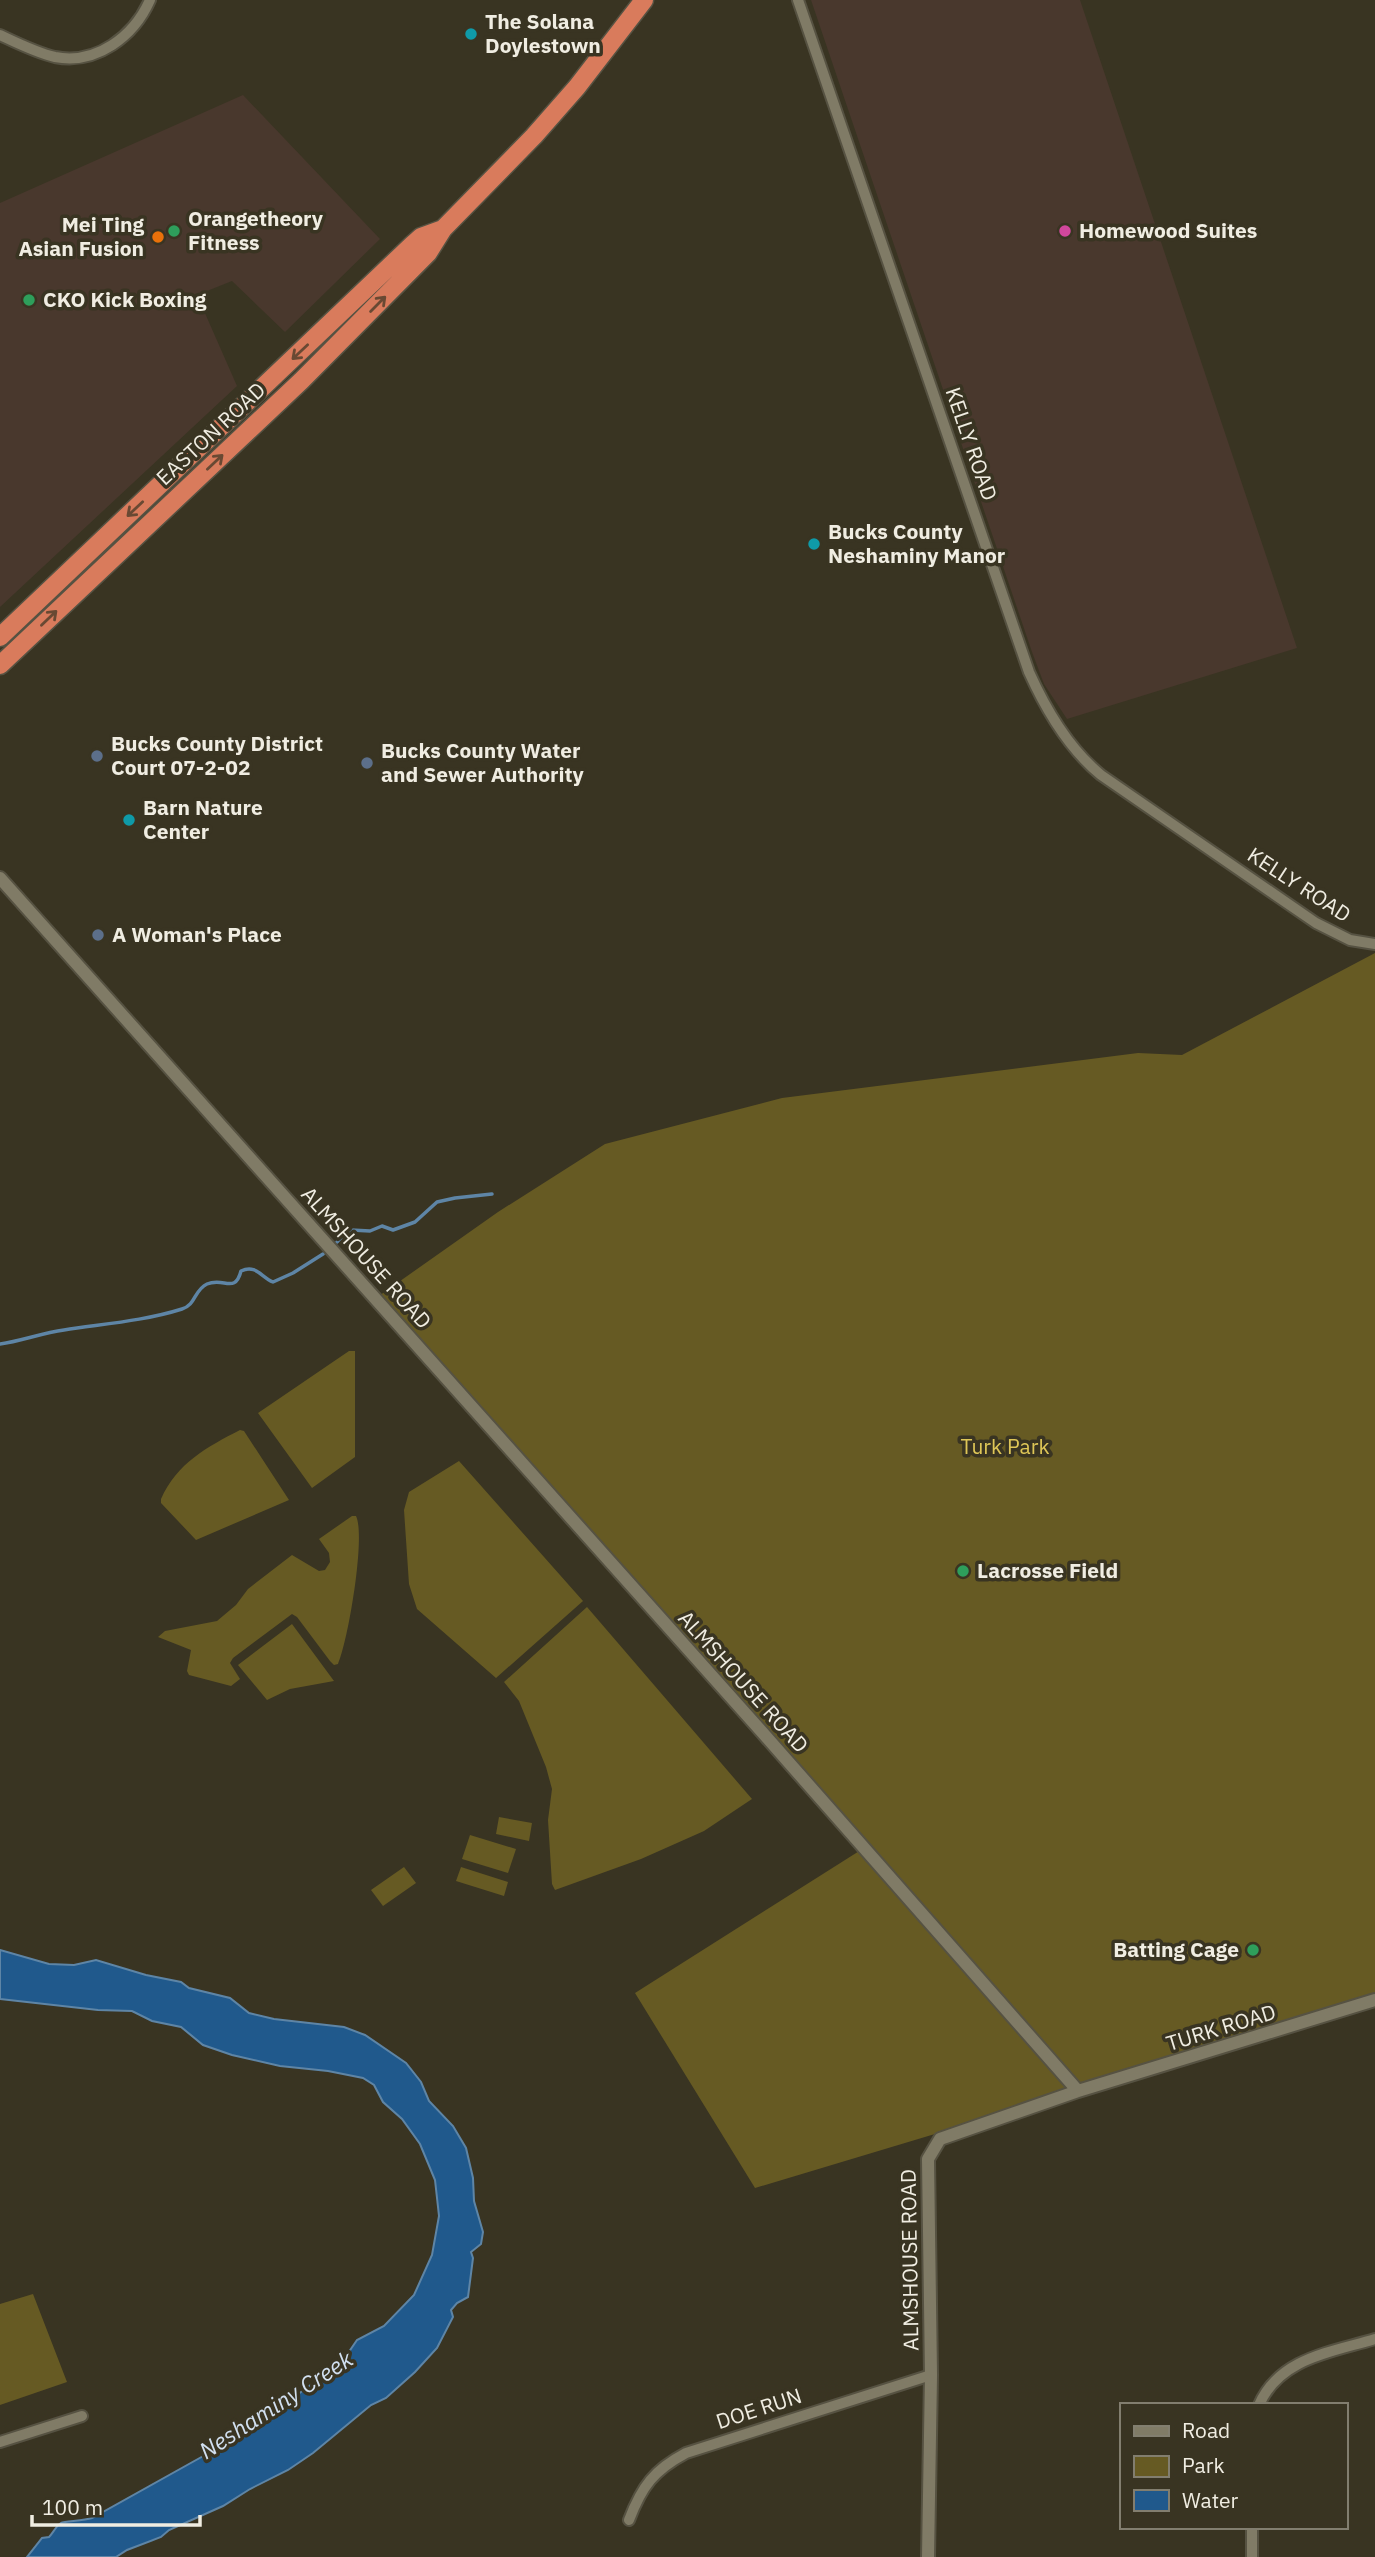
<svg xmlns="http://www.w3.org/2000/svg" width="1375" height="2557" viewBox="0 0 1375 2557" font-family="'IBM Plex Sans',sans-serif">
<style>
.commercial{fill:#49382d}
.green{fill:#665a23}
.water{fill:#20598c;stroke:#5e85a6;stroke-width:2}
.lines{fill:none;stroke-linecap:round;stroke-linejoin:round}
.stream{stroke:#5e85a6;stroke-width:3.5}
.minor-casing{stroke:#565242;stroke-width:14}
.tertiary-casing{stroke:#565242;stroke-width:16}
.trunk-casing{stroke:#565242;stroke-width:21}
.minor{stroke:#807b66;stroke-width:10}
.tertiary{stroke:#807b66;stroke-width:12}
.trunk{stroke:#d97b5c;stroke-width:18}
.oneway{stroke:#694933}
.culture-dot{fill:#0f9aa8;stroke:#393422;stroke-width:2.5}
.leisure-dot{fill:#2e9e5b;stroke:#393422;stroke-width:2.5}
.hotel-dot{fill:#d1479c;stroke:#393422;stroke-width:2.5}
.food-dot{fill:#e8710a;stroke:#393422;stroke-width:2.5}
.service-dot{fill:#5c6f8a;stroke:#393422;stroke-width:2.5}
.labels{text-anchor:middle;stroke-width:7;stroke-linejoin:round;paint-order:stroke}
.poi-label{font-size:21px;font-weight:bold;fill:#f0ede2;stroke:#393422;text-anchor:start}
.street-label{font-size:21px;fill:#f0ede2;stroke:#393422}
.park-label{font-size:21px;fill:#dec657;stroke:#393422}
.water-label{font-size:23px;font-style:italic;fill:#d2e0f0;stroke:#393422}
</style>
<rect width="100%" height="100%" fill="#393422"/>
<path class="commercial" d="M811,0H1080L1297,648L1067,719L1044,684L1032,652Z
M243,95L380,239L285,332L232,281L197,295L237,386L0,607V203Z"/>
<path class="green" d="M1375,953V1995L1078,2091L755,2188L635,1993L864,1848L376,1298L498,1212L605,1144L782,1098L1138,1053L1182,1055Z
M349,1351H355V1457L312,1488L258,1413Z
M240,1430L244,1431L289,1500L196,1540L161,1503V1499C177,1463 207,1447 240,1430Z
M459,1461L583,1601L496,1678L417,1609L409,1584L404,1510L409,1492Z
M352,1516H356C366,1536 348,1642 338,1664L334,1665L330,1661L297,1617L292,1614L233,1658L230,1663L240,1679L231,1686L189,1675L187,1671L191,1650L158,1637L165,1631L217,1621L236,1605L248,1589L292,1555L319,1571L325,1570L330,1562L329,1553L319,1539Z
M587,1607L752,1799L704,1831L641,1859L555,1890L552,1884L548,1820L552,1789L546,1767L519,1701L504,1682Z
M292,1624L334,1681L290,1689L267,1700L238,1665Z
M499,1817L532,1823L529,1841L496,1834Z
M470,1835L516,1849L508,1873L462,1859Z
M404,1867L416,1883L383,1906L371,1890Z
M461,1867L508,1882L504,1896L456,1881Z
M33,2294L67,2382L0,2405V2304Z"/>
<path class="water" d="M0,1950L49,1964L74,1965L96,1960L146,1975L181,1982L189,1988L230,1998L249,2013L274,2019L344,2027L365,2035L406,2063L421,2082L429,2101L453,2126L466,2148L473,2178L474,2201L483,2232L481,2244L471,2252L473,2258L468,2297L457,2303L451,2310L453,2317L437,2348L415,2372L386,2398L371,2405L313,2453L288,2470L250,2489L223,2506L169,2530L161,2537L127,2550L116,2557H27L42,2538L49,2537C53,2533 56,2526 61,2523C65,2521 83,2521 92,2518L214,2450L240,2429L286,2403L342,2362L357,2340L384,2326L414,2295L432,2255L439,2216L435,2180L420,2144L402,2119L383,2102L374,2085L363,2078L328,2071L280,2066L232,2055L203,2045L181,2027L152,2021L132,2011L98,2010L0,1999Z"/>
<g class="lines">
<path class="stream" d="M337,1242L351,1230L370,1231L382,1226L393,1230L415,1222L437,1202L455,1198L492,1194
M0,1344C21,1341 42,1333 64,1330C102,1324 144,1321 182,1309C196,1305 194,1290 207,1284C224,1277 235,1294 241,1271C256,1264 261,1277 273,1282L293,1273L323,1254"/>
<g class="minor-casing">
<path id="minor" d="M798,0L1029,672C1046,710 1068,748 1101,775L1316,923L1350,940L1375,944
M0,35C17,43 37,53 55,57C97,65 134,36 150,0
M1259,2405C1279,2358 1332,2352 1375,2339
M0,2442L82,2416
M629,2520C642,2486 654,2470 686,2453L931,2375
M1252,2557V2527"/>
</g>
<g class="tertiary-casing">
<path id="tertiary" d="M0,878L762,1732L1078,2091
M928,2557L931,2375L928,2159L940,2139L1078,2091L1375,2000"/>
</g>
<g class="trunk-casing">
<path id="trunk" d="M0,637L412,245L421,237L443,229
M0,665L301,381L428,253L443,229L534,136L577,87L644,0"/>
</g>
<use href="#minor" class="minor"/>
<use href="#tertiary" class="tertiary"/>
<use href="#trunk" class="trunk"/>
</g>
<defs><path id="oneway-shaft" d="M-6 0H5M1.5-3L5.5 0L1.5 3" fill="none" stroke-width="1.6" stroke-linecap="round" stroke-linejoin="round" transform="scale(1.75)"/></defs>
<g class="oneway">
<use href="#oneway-shaft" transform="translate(378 304) rotate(-45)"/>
<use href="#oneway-shaft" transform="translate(300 352) rotate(137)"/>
<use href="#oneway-shaft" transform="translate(215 462) rotate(-43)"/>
<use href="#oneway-shaft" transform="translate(135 509) rotate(137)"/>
<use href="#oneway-shaft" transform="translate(49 618) rotate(-44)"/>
</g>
<g class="culture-dot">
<circle cx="471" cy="34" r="7"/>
<circle cx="814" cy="544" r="7"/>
<circle cx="129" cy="820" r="7"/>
</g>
<g class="leisure-dot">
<circle cx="174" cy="231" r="7"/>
<circle cx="29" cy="300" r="7"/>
<circle cx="963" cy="1571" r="7"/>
<circle cx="1253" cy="1950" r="7"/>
</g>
<circle class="hotel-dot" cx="1065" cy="231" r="7"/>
<circle class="food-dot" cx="158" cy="237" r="7"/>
<g class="service-dot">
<circle cx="97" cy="756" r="7"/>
<circle cx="367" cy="763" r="7"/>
<circle cx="98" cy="935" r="7"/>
</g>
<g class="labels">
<g class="poi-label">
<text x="485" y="29">The Solana<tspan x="485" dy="24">Doylestown</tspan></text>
<text x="188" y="226">Orangetheory<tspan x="188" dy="24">Fitness</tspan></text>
<text x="144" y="232" text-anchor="end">Mei Ting<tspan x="144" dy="24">Asian Fusion</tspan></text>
<text x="1079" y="238">Homewood Suites</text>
<text x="43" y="307">CKO Kick Boxing</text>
<text x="828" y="539">Bucks County<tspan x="828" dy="24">Neshaminy Manor</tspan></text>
<text x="111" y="751">Bucks County District<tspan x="111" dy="24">Court 07-2-02</tspan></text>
<text x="381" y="758">Bucks County Water<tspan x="381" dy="24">and Sewer Authority</tspan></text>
<text x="143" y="815">Barn Nature<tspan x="143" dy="24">Center</tspan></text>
<text x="112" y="942">A Woman's Place</text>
<text x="977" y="1578">Lacrosse Field</text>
<text x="1239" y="1957" text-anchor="end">Batting Cage</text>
</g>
<g class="street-label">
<text transform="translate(211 434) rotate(-43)" y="7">EASTON ROAD</text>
<text transform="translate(971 444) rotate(71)" y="7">KELLY ROAD</text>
<text transform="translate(1299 885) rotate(33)" y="7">KELLY ROAD</text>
<text transform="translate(366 1258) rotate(48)" y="7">ALMSHOUSE ROAD</text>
<text transform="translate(743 1682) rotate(48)" y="7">ALMSHOUSE ROAD</text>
<text transform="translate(1221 2028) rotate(-17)" y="7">TURK ROAD</text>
<text transform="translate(910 2260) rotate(-91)" y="7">ALMSHOUSE ROAD</text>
<text transform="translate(759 2409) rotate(-18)" y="7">DOE RUN</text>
</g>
<g class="park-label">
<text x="1005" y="1454">Turk Park</text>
</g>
<g class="water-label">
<text transform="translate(276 2405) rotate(-33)" y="8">Neshaminy Creek</text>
</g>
</g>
<rect x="1120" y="2403" width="228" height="126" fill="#393422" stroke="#827e6f" stroke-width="2"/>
<rect x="1134" y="2426" width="35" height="10" fill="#807b66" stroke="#827e6f" stroke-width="2"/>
<text x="1182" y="2438" font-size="21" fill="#f0ede2">Road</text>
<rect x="1134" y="2456" width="35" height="21" fill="#665a23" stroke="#827e6f" stroke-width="2"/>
<text x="1182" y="2473" font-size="21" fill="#f0ede2">Park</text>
<rect x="1134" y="2490" width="35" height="21" fill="#20598c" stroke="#827e6f" stroke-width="2"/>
<text x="1182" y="2508" font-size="21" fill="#f0ede2">Water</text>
<path d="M32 2515v10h168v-10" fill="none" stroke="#f0ede2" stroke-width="3.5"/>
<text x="42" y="2515" font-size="21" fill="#f0ede2" stroke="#393422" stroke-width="5" paint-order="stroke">100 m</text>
</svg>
